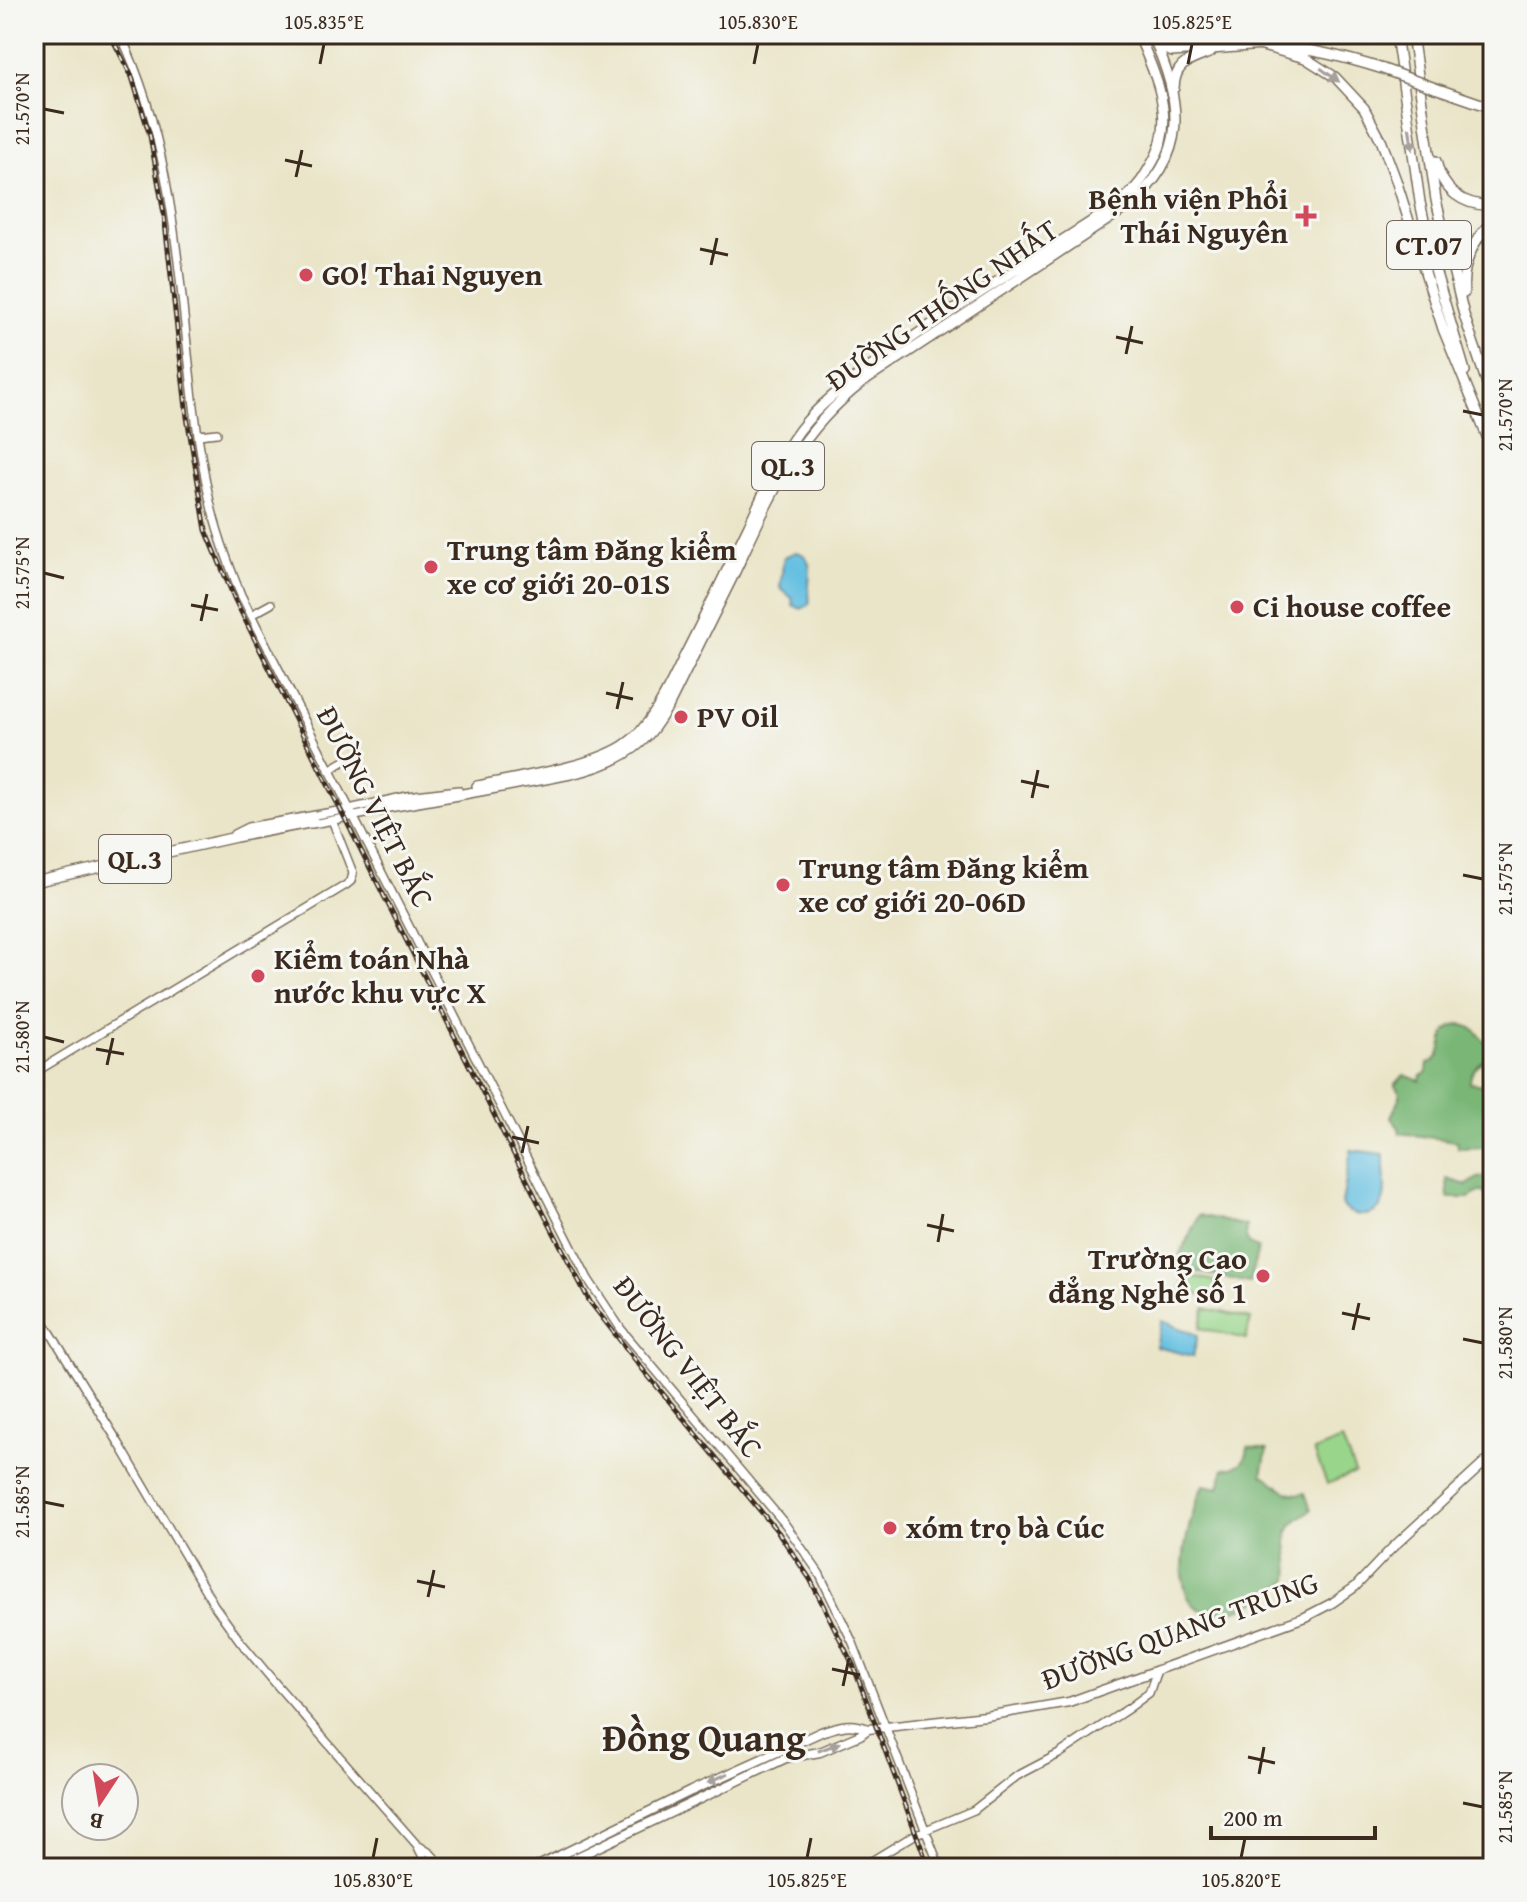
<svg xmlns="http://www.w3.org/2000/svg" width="1527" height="1902" viewBox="0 0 1527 1902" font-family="'Gentium Book Plus',serif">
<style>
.green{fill:#99d68b;stroke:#6a8054;stroke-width:2}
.forest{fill:#7ab777;stroke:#5a704a;stroke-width:2}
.water{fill:#63bfe1;stroke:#4f7480;stroke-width:2}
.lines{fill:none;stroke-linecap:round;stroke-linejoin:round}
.secondary-casing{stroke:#786b5a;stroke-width:10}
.primary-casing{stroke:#786b5a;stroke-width:11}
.highway-casing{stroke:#786b5a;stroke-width:12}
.secondary{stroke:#fff;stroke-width:7}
.primary{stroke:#fff;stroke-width:8}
.highway{stroke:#fff;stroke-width:9}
.rail-casing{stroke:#3b2a1e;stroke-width:5}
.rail{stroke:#f6f6f2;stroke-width:2;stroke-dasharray:6;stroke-linecap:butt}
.highway-bridge-casing{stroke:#786b5a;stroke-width:12;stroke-linecap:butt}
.highway-bridge{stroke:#fff;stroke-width:9}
.oneway{fill:#a79f9a}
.ticks{fill:none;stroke:#3b2a1e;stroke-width:3}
.poi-dot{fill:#d1495b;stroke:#f6f6f2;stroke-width:3}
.labels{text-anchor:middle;stroke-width:6;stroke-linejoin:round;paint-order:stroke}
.shield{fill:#f6f6f2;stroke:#73675e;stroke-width:2}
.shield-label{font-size:28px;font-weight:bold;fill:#3b2a1e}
.poi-label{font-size:30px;font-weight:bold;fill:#3b2a1e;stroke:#f6f6f2;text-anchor:start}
.street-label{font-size:30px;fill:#3b2a1e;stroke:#f6f6f2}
.district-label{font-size:38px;font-weight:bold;fill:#3b2a1e;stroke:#f6f6f2}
.neatline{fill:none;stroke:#3b2a1e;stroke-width:3}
.ticks-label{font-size:20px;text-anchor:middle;fill:#3b2a1e}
</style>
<rect width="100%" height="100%" fill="#f6f6f2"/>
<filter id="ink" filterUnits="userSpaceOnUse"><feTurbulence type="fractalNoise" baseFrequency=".0125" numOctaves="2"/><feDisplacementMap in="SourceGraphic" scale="16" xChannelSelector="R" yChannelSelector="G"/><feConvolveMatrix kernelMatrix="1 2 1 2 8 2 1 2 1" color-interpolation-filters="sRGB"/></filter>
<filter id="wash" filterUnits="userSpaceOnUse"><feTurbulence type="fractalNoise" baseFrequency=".006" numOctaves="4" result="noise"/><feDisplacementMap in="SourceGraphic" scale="32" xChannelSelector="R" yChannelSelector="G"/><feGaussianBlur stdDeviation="1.8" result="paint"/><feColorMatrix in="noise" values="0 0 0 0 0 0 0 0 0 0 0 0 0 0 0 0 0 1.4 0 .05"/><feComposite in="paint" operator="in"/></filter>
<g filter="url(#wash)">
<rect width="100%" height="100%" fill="#eae5c8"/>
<path class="green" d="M1185,1275L1216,1281L1213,1298L1181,1291Z
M1205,1308L1251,1319L1246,1339L1200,1328Z
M1342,1440L1355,1473L1327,1484L1314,1451Z"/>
<path class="forest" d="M1461,1024L1474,1029L1489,1046C1489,1065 1470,1063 1470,1083L1485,1085C1500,1102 1483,1127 1485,1147L1457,1148V1141L1400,1133L1399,1128L1391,1118C1394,1106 1407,1096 1395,1085L1404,1075L1420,1081L1421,1076L1427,1072L1428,1064C1452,1055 1431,1030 1461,1024Z
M1493,1175V1217L1488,1206V1197L1483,1192H1479L1469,1198H1448L1447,1179L1467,1185L1478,1178Z
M1199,1215L1246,1226C1244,1237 1246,1245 1258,1248L1250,1283L1174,1267Z
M1248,1447L1267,1450L1262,1474C1277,1483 1287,1498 1305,1493L1311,1510C1272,1533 1293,1544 1289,1579C1273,1594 1256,1604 1235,1610C1155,1632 1187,1523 1203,1485L1219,1488L1224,1468C1238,1468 1247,1461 1248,1447Z"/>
<path class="water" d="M796,552C813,555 810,572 809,585C808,593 811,598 809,605L801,609L793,605L792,598L780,588L784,557Z
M1351,1150L1384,1154C1382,1174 1395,1213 1364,1215C1354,1215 1347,1213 1342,1204Z
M1162,1321L1198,1335L1193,1356L1156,1347Z"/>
</g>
<g filter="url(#ink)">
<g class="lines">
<g class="secondary-casing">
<path id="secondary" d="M120,34C189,177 176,344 209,497C216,531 228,563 241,595L588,1279L621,1329L785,1524L819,1573L853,1643L940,1868
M198,435L217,433
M251,615L271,604
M329,770L348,759
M312,824L382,811
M234,834L248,827L349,809L407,796L458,790
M1493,851L1487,856L1493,863
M34,1073L346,885L351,881L353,873L332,820
M34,1306L120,1445L214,1605L240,1641L276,1684L417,1845L423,1857L433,1868
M419,1846L430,1853L444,1868
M860,1868L916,1834L974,1810L1017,1776L1059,1754L1129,1708L1149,1693L1157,1670"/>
</g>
<g class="primary-casing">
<path id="primary" d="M534,1868L691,1791L821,1732C839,1726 850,1722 868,1729
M554,1868L786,1758L820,1752L860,1735L868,1729L986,1716L1069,1702L1305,1617L1332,1603L1355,1587L1392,1548L1493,1455"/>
</g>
<g class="highway-casing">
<path id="highway" d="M1396,34L1420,202L1435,270L1465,371
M1412,34L1436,200L1464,315L1493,401
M1157,43L1160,47L1172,52L1263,45
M1259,45L1305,58L1335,77L1364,108L1381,140L1396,180L1443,329L1493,451
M1259,45L1290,34
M1277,46C1314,49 1348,58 1383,69
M1174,88C1175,62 1190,61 1211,52
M1435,88L1493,108
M1436,161C1442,190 1463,207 1493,205
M1464,293C1461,266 1473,239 1493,221
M477,786C519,777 587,768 623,746C651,729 670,686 684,657C706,614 727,570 748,527C765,491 781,451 807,421C835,389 872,367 906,342C974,295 1045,252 1114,207C1128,197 1140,185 1148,170C1153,162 1159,152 1161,142C1171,107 1152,66 1138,34
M377,809C424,801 471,793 517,784C557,777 601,772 634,748C650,736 659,721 669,705C690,663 711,621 732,578C768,502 794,435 863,382L1127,207C1191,155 1182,102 1152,34
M34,882L236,837L314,822"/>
</g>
<use href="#secondary" class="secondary"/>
<use href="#primary" class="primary"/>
<use href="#highway" class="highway"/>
<g class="rail-casing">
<path id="rail" d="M110,34L132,77L150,136L164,214L187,417L206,530L235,600L544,1214L590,1302L644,1371L778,1532L810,1579L853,1665L929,1868"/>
</g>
<use href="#rail" class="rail"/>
<g class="highway-bridge-casing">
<path id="highway-bridge" d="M1383,69L1435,88"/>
</g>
<use href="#highway-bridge" class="highway-bridge"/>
</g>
<defs><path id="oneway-solid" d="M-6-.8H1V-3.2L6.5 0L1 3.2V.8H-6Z" transform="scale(2)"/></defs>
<g class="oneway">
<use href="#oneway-solid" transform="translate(1330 75) rotate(36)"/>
<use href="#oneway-solid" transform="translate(1411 139) rotate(82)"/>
<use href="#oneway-solid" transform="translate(829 1747) rotate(-21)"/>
<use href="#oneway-solid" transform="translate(718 1778) rotate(155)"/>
</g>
</g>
<path class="ticks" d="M320,64L324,44M754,64L758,44M1188,64L1192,44M44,109L64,113M285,160L312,166M296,177L302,150M700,249L728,255M711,265L717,238M1116,337L1143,343M1126,354L1132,326M1463,411L1483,415M44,573L64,578M191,605L218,610M201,621L207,594M606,693L633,699M617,709L623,682M1021,781L1049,787M1032,798L1038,770M1463,875L1483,879M44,1037L64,1042M96,1049L124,1054M107,1065L113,1038M512,1137L539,1143M522,1153L528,1126M927,1225L954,1231M938,1242L943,1214M1342,1313L1370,1319M1353,1330L1359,1303M1463,1339L1483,1343M44,1502L64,1506M417,1581L445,1587M428,1597L434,1570M832,1669L860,1675M843,1686L849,1658M1248,1757L1275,1763M1259,1774L1264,1747M1463,1803L1483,1807M373,1858L377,1838M807,1858L811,1838M1241,1858L1245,1838"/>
<g class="poi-dot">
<path d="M1302 204h8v8h8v8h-8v8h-8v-8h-8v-8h8z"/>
<circle cx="306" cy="275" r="8"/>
<circle cx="431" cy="567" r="8"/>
<circle cx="1237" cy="607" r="8"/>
<circle cx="681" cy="717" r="8"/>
<circle cx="783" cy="885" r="8"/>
<circle cx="258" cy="976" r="8"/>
<circle cx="1263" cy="1276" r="8"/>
<circle cx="890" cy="1528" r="8"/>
</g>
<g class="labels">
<g class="shield">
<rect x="1387" y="221" width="84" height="48" rx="6"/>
<rect x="752" y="442" width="72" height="48" rx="6"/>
<rect x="99" y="835" width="72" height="48" rx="6"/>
</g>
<g class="shield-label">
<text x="1429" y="255">CT.07</text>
<text x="788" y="476">QL.3</text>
<text x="135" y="869">QL.3</text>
</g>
<g class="poi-label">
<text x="1288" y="209" text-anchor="end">Bệnh viện Phổi<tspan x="1288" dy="34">Thái Nguyên</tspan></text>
<text x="322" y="285">GO! Thai Nguyen</text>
<text x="447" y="560">Trung tâm Đăng kiểm<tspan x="447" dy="34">xe cơ giới 20-01S</tspan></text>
<text x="1253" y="617">Ci house coffee</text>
<text x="697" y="727">PV Oil</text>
<text x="799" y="878">Trung tâm Đăng kiểm<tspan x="799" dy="34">xe cơ giới 20-06D</tspan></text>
<text x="274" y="969">Kiểm toán Nhà<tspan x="274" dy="34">nước khu vực X</tspan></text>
<text x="1247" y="1269" text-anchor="end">Trường Cao<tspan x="1247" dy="34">đẳng Nghề số 1</tspan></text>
<text x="906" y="1538">xóm trọ bà Cúc</text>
</g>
<g class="street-label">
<text transform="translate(942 305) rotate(-35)" y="10">ĐƯỜNG THỐNG NHẤT</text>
<text transform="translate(375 807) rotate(63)" y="10">ĐƯỜNG VIỆT BẮC</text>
<text transform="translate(688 1367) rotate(52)" y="10">ĐƯỜNG VIỆT BẮC</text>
<text transform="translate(1180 1631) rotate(-20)" y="10">ĐƯỜNG QUANG TRUNG</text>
</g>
<g class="district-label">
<text x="704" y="1751">Đồng Quang</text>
</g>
</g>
<rect width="1527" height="1902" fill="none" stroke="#f6f6f2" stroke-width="88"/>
<g transform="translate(100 1802) rotate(192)"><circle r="38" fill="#f6f6f2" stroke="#aba49d" stroke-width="2"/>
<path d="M0-6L14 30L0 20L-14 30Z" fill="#d1495b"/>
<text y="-12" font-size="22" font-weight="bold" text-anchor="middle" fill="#3b2a1e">B</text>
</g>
<path d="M1211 1826v12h164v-12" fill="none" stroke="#3b2a1e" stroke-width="4"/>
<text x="1223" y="1826" font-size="24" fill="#3b2a1e" stroke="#f6f6f2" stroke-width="6" paint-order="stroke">200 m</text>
<rect x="44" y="44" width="1439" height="1814" class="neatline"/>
<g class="ticks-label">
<text x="324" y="29">105.835°E</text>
<text x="758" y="29">105.830°E</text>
<text x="1192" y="29">105.825°E</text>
<text transform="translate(22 109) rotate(-90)" y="7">21.570°N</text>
<text transform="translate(1505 415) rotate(-90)" y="7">21.570°N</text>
<text transform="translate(22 573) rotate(-90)" y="7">21.575°N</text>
<text transform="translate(1505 879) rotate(-90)" y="7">21.575°N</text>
<text transform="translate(22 1037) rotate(-90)" y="7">21.580°N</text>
<text transform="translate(1505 1343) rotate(-90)" y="7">21.580°N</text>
<text transform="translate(22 1502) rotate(-90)" y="7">21.585°N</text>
<text transform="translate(1505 1807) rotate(-90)" y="7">21.585°N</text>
<text x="373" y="1887">105.830°E</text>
<text x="807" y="1887">105.825°E</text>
<text x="1241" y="1887">105.820°E</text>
</g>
</svg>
